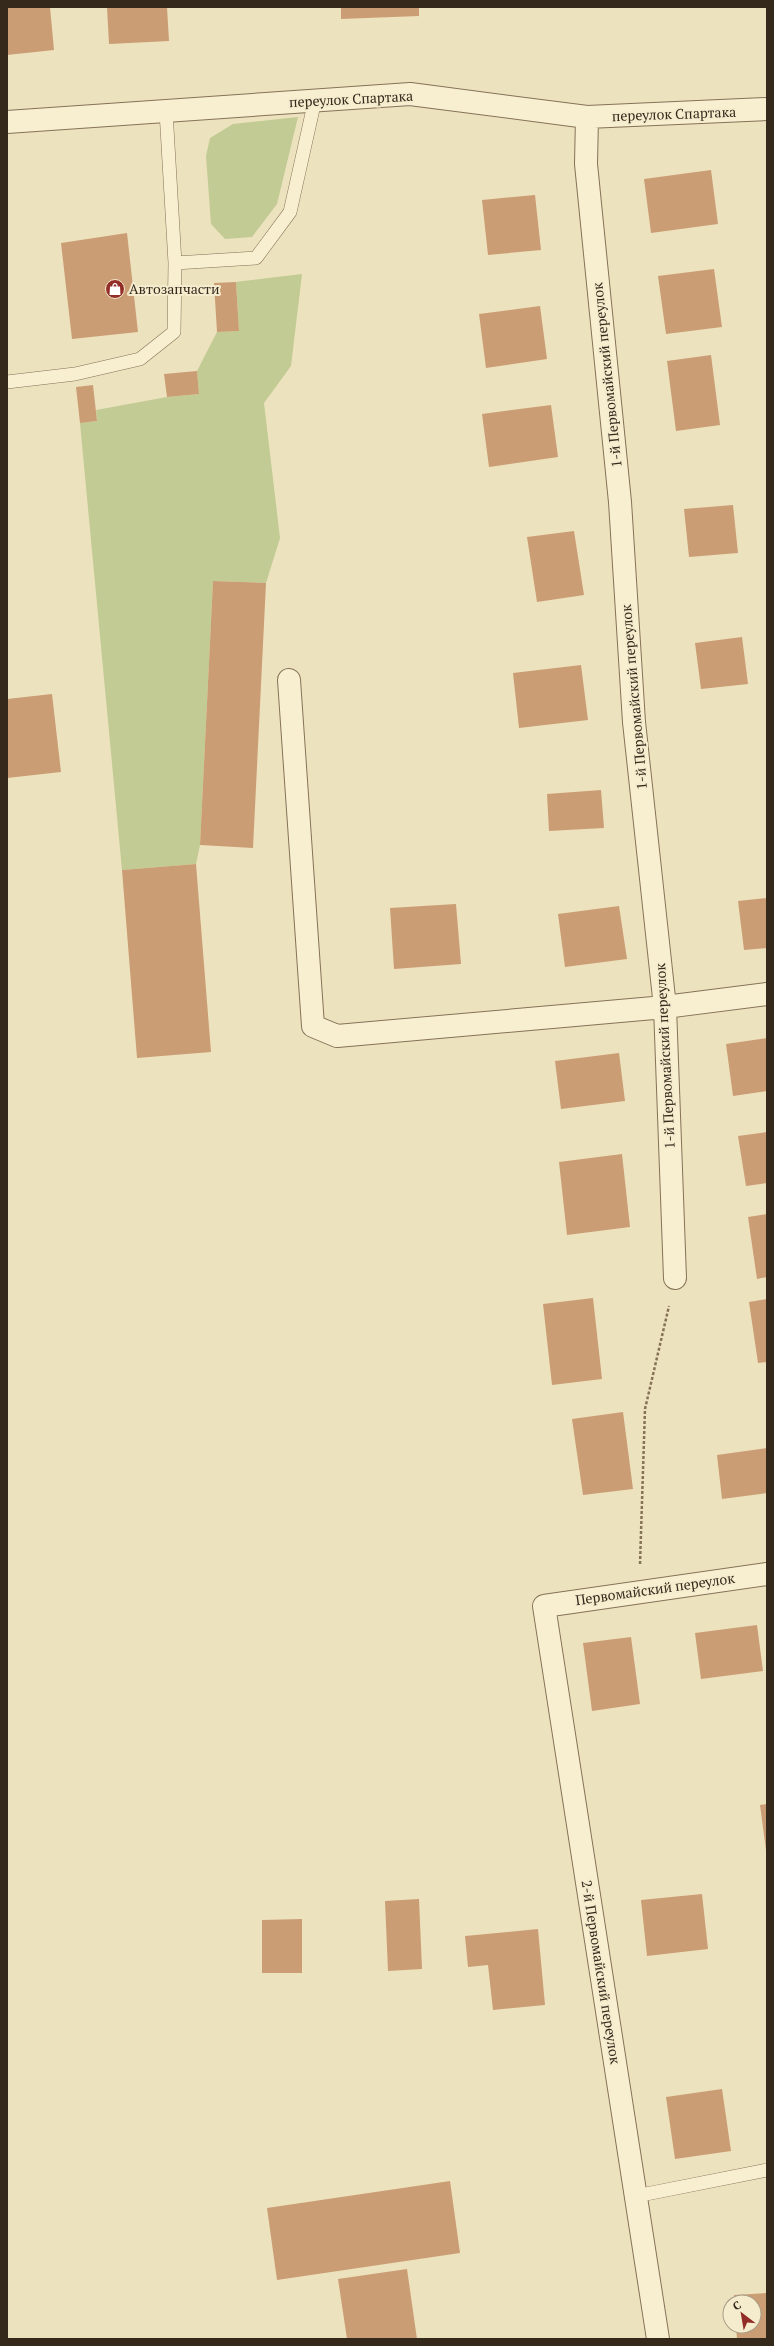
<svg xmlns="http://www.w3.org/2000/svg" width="774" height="2346" viewBox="0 0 774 2346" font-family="'PT Serif',serif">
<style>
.green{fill:#c1cb93}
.building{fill:#cb9d74}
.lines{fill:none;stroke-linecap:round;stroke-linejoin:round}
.lane-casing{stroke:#857257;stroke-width:14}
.street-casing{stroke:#857257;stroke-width:24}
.path{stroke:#857257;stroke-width:2.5;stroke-dasharray:3 2;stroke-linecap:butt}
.lane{stroke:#f8efd1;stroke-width:13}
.street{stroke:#f8efd1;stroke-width:22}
.labels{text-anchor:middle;stroke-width:4;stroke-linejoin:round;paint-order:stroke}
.street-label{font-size:14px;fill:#35291c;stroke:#f5ecce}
.poi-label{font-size:14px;fill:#35291c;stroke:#f5ecce;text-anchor:start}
</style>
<rect width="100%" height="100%" fill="#ede2be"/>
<path class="green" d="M298,117L277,204L252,237L225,239L211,224L206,156L210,138L233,124Z
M302,274L291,366L264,403L280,538L266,583L213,581L200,845L196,864L122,870L80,423L97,421L96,410L167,397L199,394L197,371L217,332L239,331L236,282Z"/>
<path class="building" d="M7,7H50L54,50L7,55Z
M107,7H167L169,41L109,44Z
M341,7H419V16L341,19Z
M711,170L718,224L651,233L644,179Z
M535,195L541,250L488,255L482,200Z
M127,233L138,332L72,339L61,243Z
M714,269L722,327L666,334L658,276Z
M236,282L239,331L217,332L214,283Z
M540,306L547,359L486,368L479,314Z
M711,355L720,425L676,431L667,361Z
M197,371L199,394L167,397L164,374Z
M93,385L97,421L80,423L76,387Z
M551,405L558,457L489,467L482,414Z
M733,505L738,553L689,557L684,509Z
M574,531L584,595L537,602L527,537Z
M213,581L266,583L253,848L200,845Z
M742,637L748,684L701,689L695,643Z
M581,665L588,720L519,728L513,673Z
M52,694L61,772L7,778V699Z
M601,790L604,828L549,831L547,794Z
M196,864L211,1052L137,1058L122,870Z
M767,898V948L744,950L738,901Z
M456,904L461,964L394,969L390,908Z
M619,906L627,959L565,967L558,914Z
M767,1038V1091L733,1096L726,1044Z
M619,1053L625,1101L561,1109L555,1061Z
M767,1132V1183L746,1186L738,1136Z
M622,1154L630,1227L567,1235L559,1162Z
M767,1214V1277L757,1279L748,1217Z
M593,1298L602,1379L552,1385L543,1304Z
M767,1299V1362L758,1363L749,1302Z
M623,1412L633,1489L583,1495L572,1419Z
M767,1448V1493L722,1499L717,1455Z
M757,1625L763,1671L701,1679L695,1633Z
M631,1637L640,1704L592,1711L583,1643Z
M767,1804V1850H766L760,1805Z
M702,1894L708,1949L647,1956L641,1900Z
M419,1899L422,1969L388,1971L385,1901Z
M302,1919V1973H262V1920Z
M538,1929L545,2005L493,2010L488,1965L468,1967L465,1936Z
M722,2089L731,2151L675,2159L666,2097Z
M450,2181L460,2253L277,2280L267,2208Z
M407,2269L417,2339H347L338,2279Z
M767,2293V2339H737L736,2326H754V2302H735L734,2295Z"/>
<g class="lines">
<g class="lane-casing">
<path id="lane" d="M175,263L256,258L290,212L315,100
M7,382L75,374L140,359L174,332L175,263L166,111
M636,2196L767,2170"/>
</g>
<g class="street-casing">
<path id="street" d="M587,117L586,164L620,502L634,722L665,1007L675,1278
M7,122L410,94L587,117L767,109
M289,680L313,1026L337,1036L665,1007L767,994
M658,2339L544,1606L767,1574"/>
</g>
<path class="path" d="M640,1564L645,1409L669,1306"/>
<use href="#lane" class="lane"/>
<use href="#street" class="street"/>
</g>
<defs>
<g id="shop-disc" transform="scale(1)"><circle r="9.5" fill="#932d28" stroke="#f5ecce"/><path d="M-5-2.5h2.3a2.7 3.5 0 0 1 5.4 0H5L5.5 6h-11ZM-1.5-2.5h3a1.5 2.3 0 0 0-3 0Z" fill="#fff"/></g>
</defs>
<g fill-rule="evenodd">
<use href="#shop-disc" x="115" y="289"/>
</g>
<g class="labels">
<g class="street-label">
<text transform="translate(351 99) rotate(-3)" y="5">переулок Спартака</text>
<text transform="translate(674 114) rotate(-2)" y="5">переулок Спартака</text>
<text transform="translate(607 375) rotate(-96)" y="5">1-й Первомайский переулок</text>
<text transform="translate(634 697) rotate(-95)" y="5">1-й Первомайский переулок</text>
<text transform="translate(665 1056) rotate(-93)" y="5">1-й Первомайский переулок</text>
<text transform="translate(655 1589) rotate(-8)" y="5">Первомайский переулок</text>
<text transform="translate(601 1972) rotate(81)" y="5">2-й Первомайский переулок</text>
</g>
<g class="poi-label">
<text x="129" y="294">Автозапчасти</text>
</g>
</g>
<rect width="774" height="2346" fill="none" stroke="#35291c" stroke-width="16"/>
<g transform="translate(742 2314) rotate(329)"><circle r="19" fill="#f5ecce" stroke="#a89e87"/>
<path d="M0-3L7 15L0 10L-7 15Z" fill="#932d28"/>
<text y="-6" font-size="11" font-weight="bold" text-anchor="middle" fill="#35291c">С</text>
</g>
</svg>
